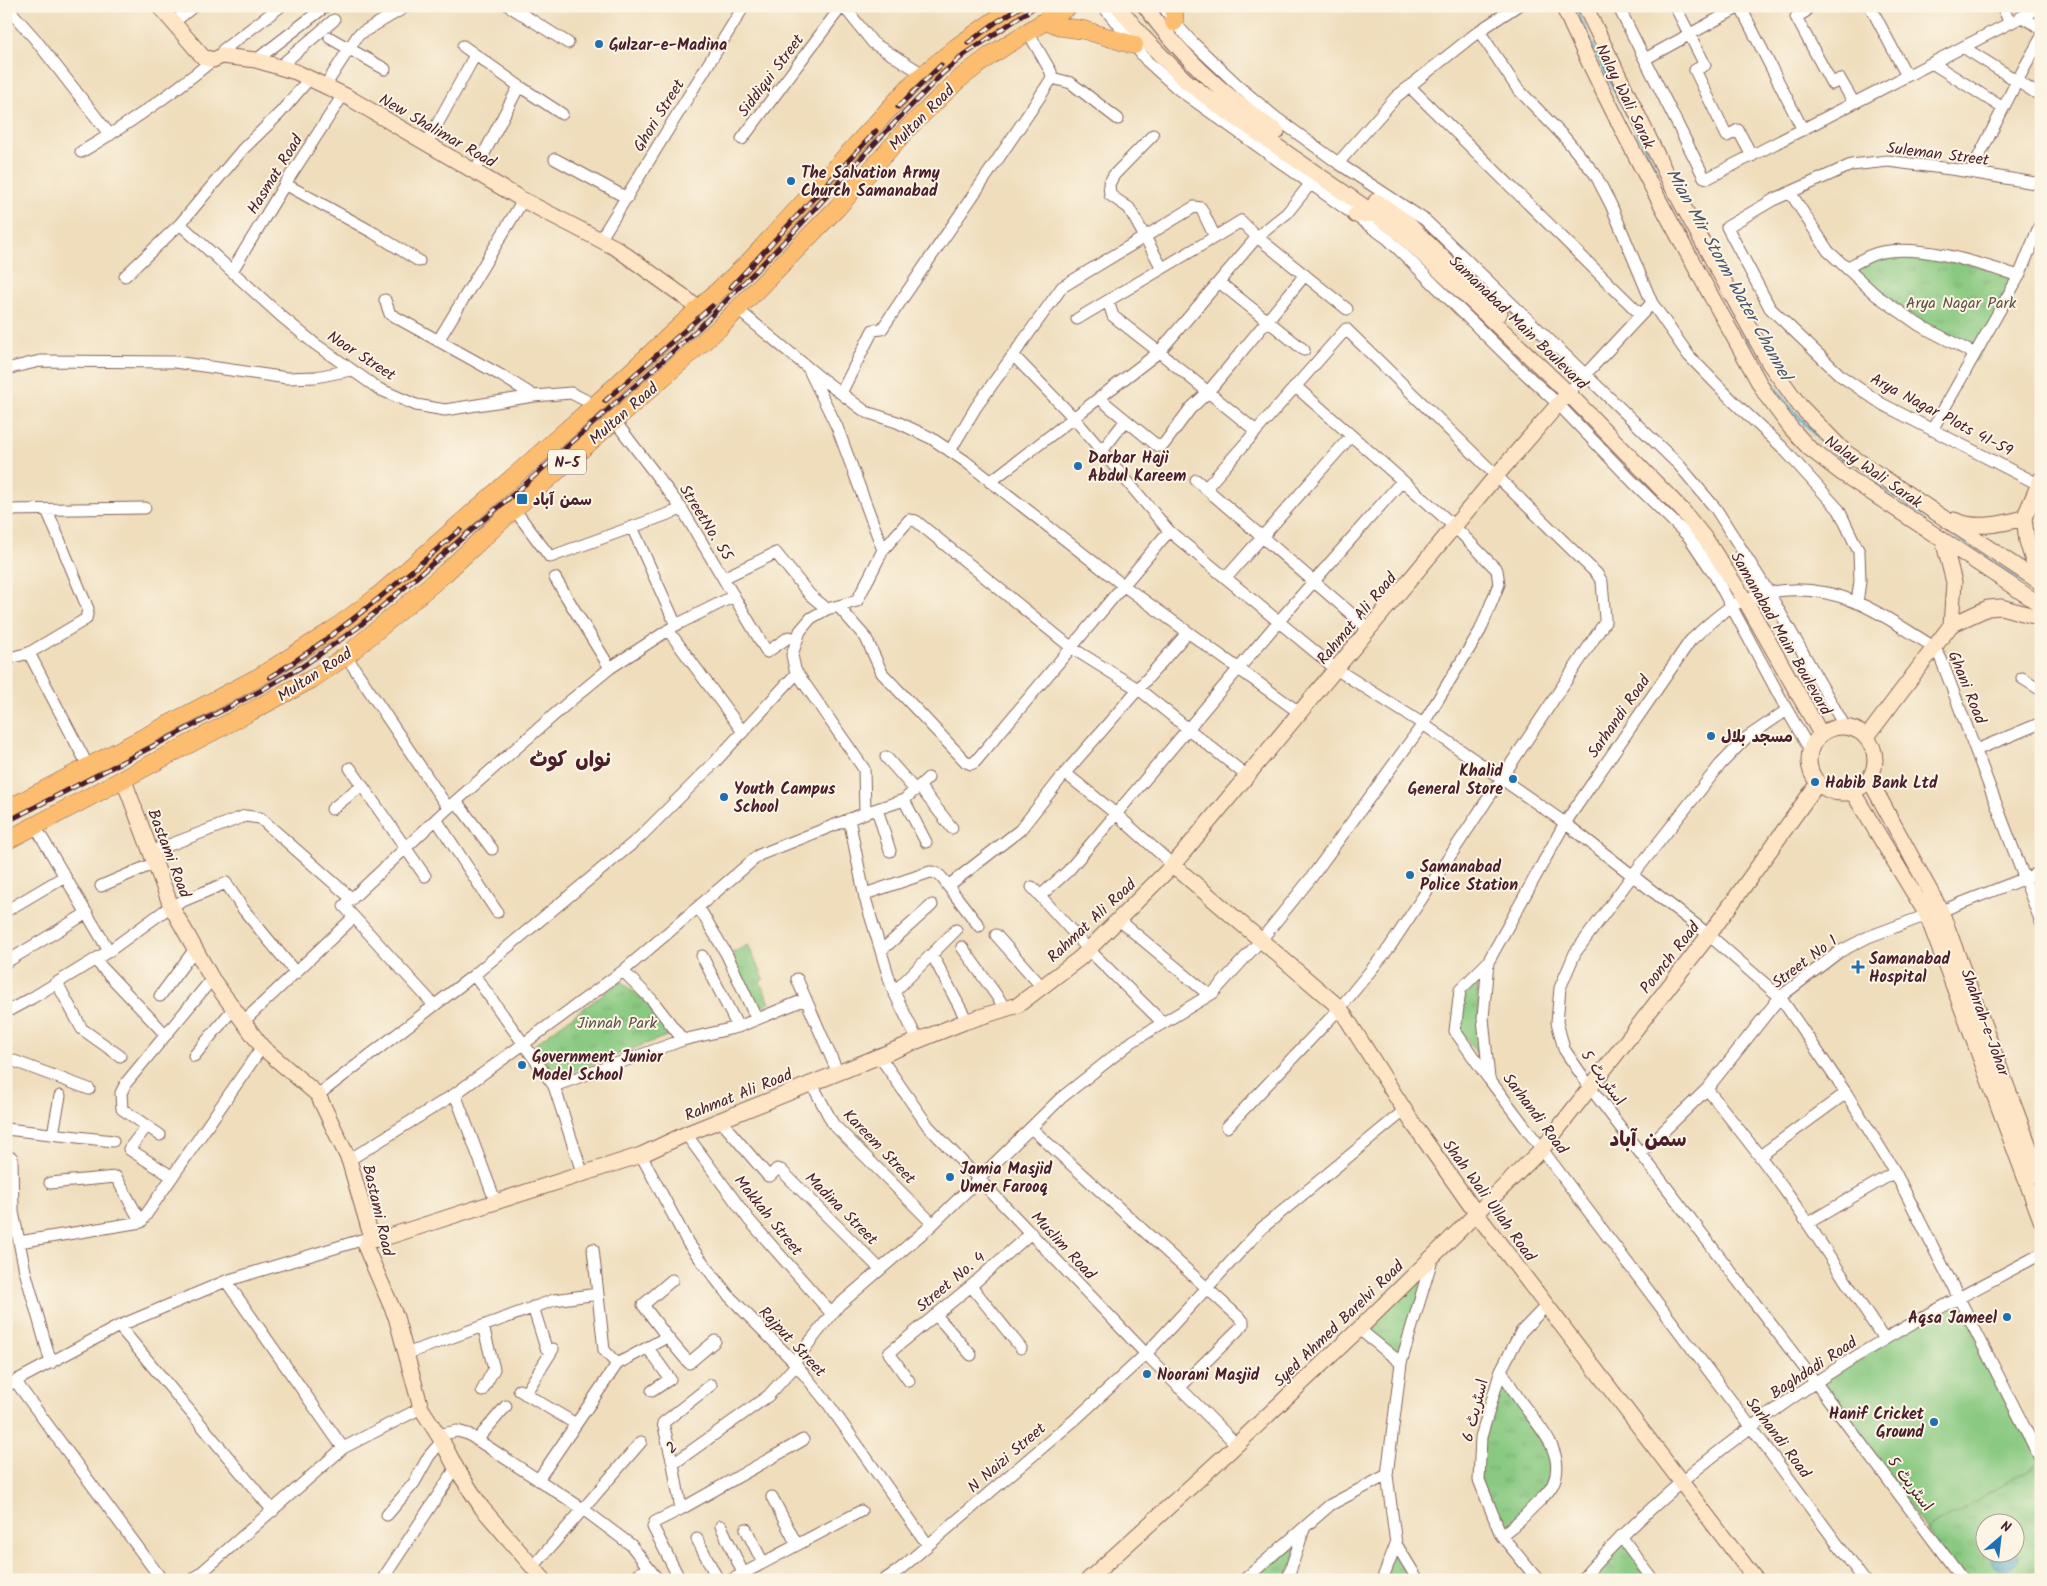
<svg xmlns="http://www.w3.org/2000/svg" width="2047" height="1586" viewBox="0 0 2047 1586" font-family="Kalam,'Playpen Sans Arabic',sans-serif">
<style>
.grass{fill:url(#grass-tufts);stroke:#6a7456;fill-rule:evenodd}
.pitch{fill:#89c981;stroke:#6a7456}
.water{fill:url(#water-rules);stroke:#4b637a}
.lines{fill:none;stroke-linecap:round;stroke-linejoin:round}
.stream{stroke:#4ca7ca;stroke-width:3}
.street-casing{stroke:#84625d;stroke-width:13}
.secondary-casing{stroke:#84625d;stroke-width:17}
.primary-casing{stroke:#84625d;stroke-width:19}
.street{stroke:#fff;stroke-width:11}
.secondary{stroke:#fee5c5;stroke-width:15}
.primary{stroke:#fcbd6f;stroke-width:18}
.rail-casing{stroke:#4a1f2b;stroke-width:5}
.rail{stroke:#fcf5e5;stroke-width:3;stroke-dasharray:9;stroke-linecap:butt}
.poi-dot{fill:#1f6fb2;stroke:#fcf5e5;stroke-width:2}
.labels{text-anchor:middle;stroke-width:4;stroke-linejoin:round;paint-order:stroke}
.shield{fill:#fcf5e5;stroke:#7f5f63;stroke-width:1}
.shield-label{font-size:15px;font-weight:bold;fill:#4a1f2b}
.poi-label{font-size:16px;font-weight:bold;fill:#4a1f2b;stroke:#fcf5e5;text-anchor:start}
.street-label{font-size:16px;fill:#4a1f2b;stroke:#fcf5e5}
.park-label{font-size:16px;fill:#5d5245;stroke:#fcf5e5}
.water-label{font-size:18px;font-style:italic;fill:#4b556b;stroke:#fcf5e5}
.district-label{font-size:21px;font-weight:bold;fill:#4a1f2b;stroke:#fcf5e5}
</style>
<defs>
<pattern id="grass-tufts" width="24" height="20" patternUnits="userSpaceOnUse" patternTransform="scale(1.25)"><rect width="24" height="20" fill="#89c981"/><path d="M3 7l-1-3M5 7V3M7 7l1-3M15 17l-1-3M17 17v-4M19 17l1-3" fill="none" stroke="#78ac70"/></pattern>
<pattern id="water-rules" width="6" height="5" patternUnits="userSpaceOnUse" patternTransform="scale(1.25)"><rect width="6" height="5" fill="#4ca7ca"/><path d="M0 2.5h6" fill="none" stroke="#4187a4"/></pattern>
</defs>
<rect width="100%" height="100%" fill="#fcf5e5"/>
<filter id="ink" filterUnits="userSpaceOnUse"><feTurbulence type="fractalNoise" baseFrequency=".02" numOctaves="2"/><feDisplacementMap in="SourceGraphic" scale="10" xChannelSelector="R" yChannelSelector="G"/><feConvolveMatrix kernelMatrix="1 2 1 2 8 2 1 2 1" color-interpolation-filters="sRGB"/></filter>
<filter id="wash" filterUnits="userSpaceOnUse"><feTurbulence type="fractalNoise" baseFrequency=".0096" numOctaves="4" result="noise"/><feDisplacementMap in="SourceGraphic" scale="20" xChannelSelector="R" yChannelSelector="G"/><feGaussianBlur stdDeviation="1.12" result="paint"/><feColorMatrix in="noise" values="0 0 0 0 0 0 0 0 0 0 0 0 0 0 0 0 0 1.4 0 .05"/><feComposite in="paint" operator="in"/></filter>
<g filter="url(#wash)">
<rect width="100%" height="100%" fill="#efddbb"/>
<path class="grass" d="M1882,254L1928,255L2020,276L1976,361L1848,269Z
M748,945L764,979L760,982L770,1003L756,1010L732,953Z
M621,981L649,1005L672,1034L555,1078L535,1044Z
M1477,983L1482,1060L1460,1030C1462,1011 1460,993 1477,983Z
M1434,1253L1401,1363L1359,1329Z
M1501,1370L1556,1458L1553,1485L1501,1535L1479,1480L1481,1437Z
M2041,1462V1580H1963L1926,1530ZM1984,1524H2014V1554H1984Z
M1305,1528L1287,1580H1246Z
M1621,1536L1653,1580H1581Z
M1396,1544L1418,1580H1382Z"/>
<path class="pitch" d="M1959,1298L2041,1462L1926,1530L1816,1383Z"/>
<path class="water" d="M2015,1547L2018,1560C2013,1571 2001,1573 1993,1564L1991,1554H2014Z"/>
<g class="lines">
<path class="stream" d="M1575,6L1601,64L1658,173
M1720,289L1760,363L1783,399L1818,438L1858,472L2041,594"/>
</g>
</g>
<g filter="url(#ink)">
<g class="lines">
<g class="street-casing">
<path id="street" d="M6,6L35,39L110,135
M509,6L568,43
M840,6L849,13L873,43L923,74
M1103,6L1147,61L1178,89L1388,239L1516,365L1558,404L1632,481L1689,537L1714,574L1787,710L1746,738L1720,765L1632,876L1575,953L1560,988L1557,1022L1564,1049L1589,1086L1816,1383L1963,1580
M1163,6L1174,22L1192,42L1244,91L1275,117L1338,163L1425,220L1679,465L1716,509L1769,593L1845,727
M1618,6L1704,177L1708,178L2041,7
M1675,6L1705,65L1695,70L1727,136L1738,130L1752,156
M1740,6L1803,130
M1803,6L1805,12L1796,17L1832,84L1840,79L1854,103
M1870,6L1907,76
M2002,6L2010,23
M2022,17L2041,28
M173,23L194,6
M1479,31L1517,88L1565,138L1595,174L1611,205L1652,303
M330,38L385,69
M463,46L519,86L562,114
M1963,47L2041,96
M222,56L223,50L281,6
M1645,59L1741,6
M256,60L326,6
M1932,63L2003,108
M279,67L334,20
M1052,78L1071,83L1118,119
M325,86L358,35L407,6
M1410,87L1640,314
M1153,135L1114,175L1109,184L1110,195L1129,208L1162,268
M742,139L841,7
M427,143L475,55
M81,152C128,125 171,94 213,60
M555,159L627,198
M1338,163L1396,97L1479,31L1517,6
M475,171L519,86
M1971,172L2017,81L2041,38
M285,184L374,233L419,261
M1790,192L1828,251L1876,295L1919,325L1975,354
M180,224L281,316L315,344L379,389L416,405L445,410L534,396L571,393L587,401L593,407
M1215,237L1241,221L1257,237L1287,213L1311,183
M600,240L744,6
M1847,268C1858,262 1869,254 1882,252C1924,244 1979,264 2019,276
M232,271L285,184L343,95
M125,276L180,224L243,149L280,113L310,78
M1219,282L1304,350
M385,300L390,314L502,376L534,396
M737,309L818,376L866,412L897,422L931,438L965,461L1124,586L1300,713
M438,341L523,200
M1014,356L1074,418L1169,531L1336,669L1423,724L1565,823L1709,935L1780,997L1846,1093L1895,1172L2041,1460
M6,369L40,361L175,362L287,378L316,377L351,370
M810,372L837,427L883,550
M841,393L873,330L882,329C938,245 997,163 1052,78L1051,72L1028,32
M1568,393L1652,303L1689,356L1734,402L1782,447L1839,510L1859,552L1860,581L1857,603
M1099,398L1155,444L1159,446L1164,444L1190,409L1208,392L1305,275
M614,420L682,509L767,652L789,637L797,639
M1932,430L2019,276L2041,222
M1256,431L1159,352L1257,237L1347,309
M950,451L976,407L1062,287L1194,207L1201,208L1215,237L1077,319
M1102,451L1126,420
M1196,480L1369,629
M990,482L1159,352L1113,316L1108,301
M2038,484L1882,404L1841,376L1770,308L1727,227L1773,200L1851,165L1888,161L1958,170L2041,184
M1206,488L1346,329L1597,574L1602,582L1605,619V622L1389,948L1340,1008L1227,1127
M514,509L550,557L682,509
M6,510L145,508
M47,510L88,609L86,619L29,653L88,766
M632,527L676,625
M555,578L610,668
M723,578L776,553L810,595L827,609
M1226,578L1351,436
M838,606L866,638L882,673L966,762L971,764L975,762L1169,531
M668,630L743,732
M346,656L448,808
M6,659L29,653
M2022,678L2041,690
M1787,710L1810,750
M1976,750L2041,723
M886,757L915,790
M350,768L425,876
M1065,773L1116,814L1173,865
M919,786L952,828
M904,800L926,842
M456,801L492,849
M332,809L362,785
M877,809L890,851
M865,813L904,800L928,778
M436,819L497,912
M849,819L865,898L892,988L918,1041
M35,826L109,951
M151,852L245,816L260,818L352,899
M101,886L155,863
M948,886L979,926
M1032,887L1089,950L1163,1023
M865,894L930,872C939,872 943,879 948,886L1020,830L1065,773L1188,632
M1040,896L1068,871L1278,622L1402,481
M699,908L727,955L756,1018
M6,911L65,876
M1119,920L1209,995
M996,935L1042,987
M962,947L1006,1009
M881,951L932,905
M702,956L738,1027
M95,960L166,1035
M8,961L87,913
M936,962L967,1021
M1488,962L1460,990L1455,1031L1488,1078
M623,971L759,855L865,813L864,769L795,670
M474,975L554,1086L583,1175
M797,979L838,1073
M57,983L82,1029L120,1056
M894,992L956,930
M160,996L195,949
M434,1005L344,906L448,808L570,701L610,668L676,625L734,596
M6,1012L32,998L109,951L171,906L226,883L243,909L296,973
M244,1021L354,917
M194,1056L234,1008
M880,1057L928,1126L1146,1354L1237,1445
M6,1058L89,1089
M812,1084L833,1124L933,1224
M554,1086L683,1040L738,1027L806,999
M1707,1089C1742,1133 1777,1177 1808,1224C1834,1262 1858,1301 1884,1339
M455,1094L496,1203
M318,1095L474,975L639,838L714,763L796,674L792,655L800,631L811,618L827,609L857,601L883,550L909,520L916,521L1072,648L1141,691L1247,776
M720,1120L768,1176H770L777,1169L781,1170L880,1269
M147,1126L129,1149L171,1176
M1031,1128L1243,1321V1325L1179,1388
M6,1129L113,1141
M53,1134L60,1096
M686,1134L749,1220L832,1314
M160,1135L122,1109L121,1093L126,1083L212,979
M1641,1153L1707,1089L1780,997L1839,952L1868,937L1927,915L1941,911L2041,872
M641,1155L688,1243L728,1295L794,1362L829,1405L928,1545
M1760,1156L1846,1093
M6,1159L12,1158L13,1212L25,1271L51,1363
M349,1160L455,1094L623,971L652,1000L683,1040
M50,1183L116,1177L141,1222
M1808,1223L1895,1172
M19,1242L141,1222L262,1047
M593,1249L604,1350L617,1364
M226,1281L343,1448
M971,1286L1021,1348
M533,1307L546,1348
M936,1315L971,1355
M119,1326L273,1511
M1359,1329L1401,1363
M667,1337L643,1305L672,1280
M648,1348L670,1379L652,1391
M406,1354L554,1300L598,1294
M794,1362L839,1305L933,1224L1061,1098L1133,1041L1213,993L1261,940L1311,878L1423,724L1480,631L1499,584L1497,570L1454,526L1295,386
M909,1381L889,1353L971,1286L1031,1233
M16,1382L162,1580
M6,1386L119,1326L226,1281L361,1240H368
M519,1390L576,1424
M482,1391L494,1369L483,1326
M525,1394L553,1349
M438,1435L457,1431L468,1434L583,1509L631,1545L658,1580
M477,1440L506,1406
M673,1464L663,1423L711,1385
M538,1480L617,1364L667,1337L689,1363L715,1341
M772,1497L797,1545
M681,1509L803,1440
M387,1515L414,1483L429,1456L442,1441
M721,1526L743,1573
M746,1529L763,1563
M1501,1535C1513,1527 1523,1518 1533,1507C1540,1500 1549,1493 1553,1484C1568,1452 1535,1423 1519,1399C1513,1390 1507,1379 1501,1370
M1621,1536L1653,1580
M697,1539L718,1580
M533,1567L641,1442
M193,1580L343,1448L421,1408
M382,1580L456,1468
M633,1580L641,1572
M680,1580L653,1527L655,1522L681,1509L673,1464L768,1396L796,1365
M731,1580L861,1511
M884,1580L899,1570L1079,1416L1146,1354L1262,1228L1405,1110
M1244,1580L1330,1505L1387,1475
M1287,1580L1304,1529
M1382,1580L1396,1544
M1418,1580L1396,1544L1387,1475L1401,1363L1433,1256
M1538,1580L1501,1535L1479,1480L1481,1437L1501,1370L1521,1332L1546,1306
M1581,1580C1663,1486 1778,1402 1885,1339C1936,1309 1989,1282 2041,1254
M1864,1580L1751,1427L1489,1079L1483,1018L1488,962L1565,823L1690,641C1703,629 1716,616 1732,606C1770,584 1818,586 1858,603C1884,614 1909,632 1934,647L1941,659L2041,922"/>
</g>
<g class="secondary-casing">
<path id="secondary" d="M159,6L203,57L213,60L222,56L256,60L296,72L346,96L523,200L616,248L683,296L698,309
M1118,6L1143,37L1185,80L1220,107L1395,228L1568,393L1682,510L1707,541L1745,600L1821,734
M1145,6C1181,57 1226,97 1277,132
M1563,6C1623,140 1695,267 1766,395L1790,427L1809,448L1843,474L2041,605
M1585,6L1672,186L1769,363L1800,406L1845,452L2041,583
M1376,201L1406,222L1500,313
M1355,215L1377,214
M1954,520C1976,530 2002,524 2024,518
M1943,540L1954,582L1951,625
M2039,581L2027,541L2024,518L2041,479
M1809 760a33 33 0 1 1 66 0a33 33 0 1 1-66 0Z
M1866,738L1951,625L1988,608L2001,607L2041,618
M123,778L171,906L212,979L262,1047L318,1095L349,1160L370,1232L366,1248L396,1317L421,1408L442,1441L456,1468L482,1508L544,1580
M1869,779L1941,911L2041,1178
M1852,791L1927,915L2041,1220
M1173,865L1340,1008L1412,1122L1476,1213L1756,1580
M368,1240L381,1239L641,1155L686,1134L964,1022L1018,1005L1080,958L1173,865L1496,476L1568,393
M1088,1580L1231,1450L1359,1329L1543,1148L1709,935L1818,783"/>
</g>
<g class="primary-casing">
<path id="primary" d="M1046,20L1062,27L1084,30L1134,45
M1174,22L1175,6
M6,810L259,677L333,630L377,597L593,407L750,261L913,83L958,46L1015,6
M6,841L312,679L346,656L445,573L514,509L720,327L837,208L908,128L958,80L991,55L1069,6"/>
</g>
<use href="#street" class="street"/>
<use href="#secondary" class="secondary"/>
<use href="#primary" class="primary"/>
<g class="rail-casing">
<path id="rail" d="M968,43L995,23L1022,6
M898,107L941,65
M731,287L876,131
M605,401L712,306
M270,677C339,635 398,582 460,530
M6,822L260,691L303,666L357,628L522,487L699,328L790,236L876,142L943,73L964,55L1036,6"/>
</g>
<use href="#rail" class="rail"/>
</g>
</g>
<g class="poi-dot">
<circle cx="599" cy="44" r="5"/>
<circle cx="791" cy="181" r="5"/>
<circle cx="1078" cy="466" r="5"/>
<rect x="516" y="493" width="12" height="12" rx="2.5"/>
<circle cx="1711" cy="736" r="5"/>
<circle cx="1513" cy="779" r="5"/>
<circle cx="1815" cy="782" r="5"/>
<circle cx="724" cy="797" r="5"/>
<circle cx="1410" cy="875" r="5"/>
<path d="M1855.5 959.5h5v5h5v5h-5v5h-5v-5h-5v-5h5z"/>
<circle cx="522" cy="1065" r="5"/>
<circle cx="950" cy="1177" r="5"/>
<circle cx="2007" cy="1317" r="5"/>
<circle cx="1147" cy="1374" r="5"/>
<circle cx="1934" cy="1422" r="5"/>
</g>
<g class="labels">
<rect class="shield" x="548" y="449.5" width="38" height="25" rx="4"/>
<g class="shield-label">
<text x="567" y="467">N-5</text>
</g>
<g class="poi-label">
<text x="609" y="50">Gulzar-e-Madina</text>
<text x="801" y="178">The Salvation Army<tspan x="801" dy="18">Church Samanabad</tspan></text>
<text x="1088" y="463">Darbar Haji<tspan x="1088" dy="18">Abdul Kareem</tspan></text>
<text x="533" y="505">سمن آباد</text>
<text x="1721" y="742">مسجد بلال</text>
<text x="1503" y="776" text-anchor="end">Khalid<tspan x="1503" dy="18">General Store</tspan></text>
<text x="1825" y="788">Habib Bank Ltd</text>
<text x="734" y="794">Youth Campus<tspan x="734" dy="18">School</tspan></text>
<text x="1420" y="872">Samanabad<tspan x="1420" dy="18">Police Station</tspan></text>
<text x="1869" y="964">Samanabad<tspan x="1869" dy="18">Hospital</tspan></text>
<text x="532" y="1062">Government Junior<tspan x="532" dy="18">Model School</tspan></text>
<text x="960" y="1174">Jamia Masjid<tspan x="960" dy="18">Umer Farooq</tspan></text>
<text x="1997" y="1323" text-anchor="end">Aqsa Jameel</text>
<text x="1157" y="1380">Noorani Masjid</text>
<text x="1924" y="1419" text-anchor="end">Hanif Cricket<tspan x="1924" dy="18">Ground</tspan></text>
</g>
<g class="street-label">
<text transform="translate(770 75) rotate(-53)" y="6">Siddiqui Street</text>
<text transform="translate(1626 96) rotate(64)" y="6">Nalay Wali Sarak</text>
<text transform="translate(658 115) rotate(-58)" y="6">Ghori Street</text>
<text transform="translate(921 117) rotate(-45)" y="6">Multan Road</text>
<text transform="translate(438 130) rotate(30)" y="6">New Shalimar Road</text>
<text transform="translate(1938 153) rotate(7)" y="6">Suleman Street</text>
<text transform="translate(274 174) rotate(-58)" y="6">Hasmat Road</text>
<text transform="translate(1519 322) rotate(44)" y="6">Samanabad Main Boulevard</text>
<text transform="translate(362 355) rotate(33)" y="6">Noor Street</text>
<text transform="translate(623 413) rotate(-41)" y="6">Multan Road</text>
<text transform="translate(1942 414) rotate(28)" y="6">Arya Nagar Plots 41-59</text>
<text transform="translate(1874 471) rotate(35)" y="6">Nalay Wali Sarak</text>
<text transform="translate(707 522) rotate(58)" y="6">StreetNo. 55</text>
<text transform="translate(1356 618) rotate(-50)" y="6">Rahmat Ali Road</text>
<text transform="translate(1782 633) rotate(60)" y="6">Samanabad Main Boulevard</text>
<text transform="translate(314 674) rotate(-33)" y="6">Multan Road</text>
<text transform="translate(1968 687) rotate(68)" y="6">Ghani Road</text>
<text transform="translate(1618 716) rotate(-55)" y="6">Sarhandi Road</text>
<text transform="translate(170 853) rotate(69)" y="6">Bastami Road</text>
<text transform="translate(1091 920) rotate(-43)" y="6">Rahmat Ali Road</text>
<text transform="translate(1669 957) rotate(-52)" y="6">Poonch Road</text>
<text transform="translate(1804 961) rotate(-37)" y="6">Street No 1</text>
<text transform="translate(1986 1022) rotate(70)" y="6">Shahrah-e-Johar</text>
<text transform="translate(1604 1077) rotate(54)" y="6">اسٹریٹ 5</text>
<text transform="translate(738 1094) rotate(-22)" y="6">Rahmat Ali Road</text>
<text transform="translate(1536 1113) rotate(53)" y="6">Sarhandi Road</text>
<text transform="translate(880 1146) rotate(46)" y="6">Kareem Street</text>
<text transform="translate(1490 1200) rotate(54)" y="6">Shah Wali Ullah Road</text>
<text transform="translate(842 1208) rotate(45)" y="6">Madina Street</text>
<text transform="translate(379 1210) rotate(77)" y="6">Bastami Road</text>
<text transform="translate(769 1215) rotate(51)" y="6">Makkah Street</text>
<text transform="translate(1064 1245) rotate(47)" y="6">Muslim Road</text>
<text transform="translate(950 1281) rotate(-40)" y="6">Street No. 4</text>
<text transform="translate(1338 1323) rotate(-44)" y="6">Syed Ahmed Barelvi Road</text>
<text transform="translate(793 1341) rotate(47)" y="6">Rajput Street</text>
<text transform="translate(1813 1367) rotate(-33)" y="6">Baghdadi Road</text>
<text transform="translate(1474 1410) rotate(-76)" y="6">اسٹریٹ 6</text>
<text transform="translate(1779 1437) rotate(53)" y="6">Sarhandi Road</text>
<text transform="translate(671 1447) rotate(-43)" y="6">2</text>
<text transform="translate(1006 1457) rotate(-41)" y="6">N Naizi Street</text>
<text transform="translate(1911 1483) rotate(53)" y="6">اسٹریٹ 5</text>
</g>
<g class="park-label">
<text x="1961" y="308">Arya Nagar Park</text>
<text x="617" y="1028">Jinnah Park</text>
</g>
<g class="water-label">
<text transform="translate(1729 274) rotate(61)" y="6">Mian Mir Storm Water Channel</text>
</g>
<g class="district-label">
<text x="571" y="766">نواں کوٹ</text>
<text x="1648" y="1146">سمن آباد</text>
</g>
</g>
<rect width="2047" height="1586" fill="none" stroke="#fcf5e5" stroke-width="25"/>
<g transform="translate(2000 1538) rotate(28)"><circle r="24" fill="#fcf5e5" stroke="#b59f9b"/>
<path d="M0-4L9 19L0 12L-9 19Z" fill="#1f6fb2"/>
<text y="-8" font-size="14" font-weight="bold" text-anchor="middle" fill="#4a1f2b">N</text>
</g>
</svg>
